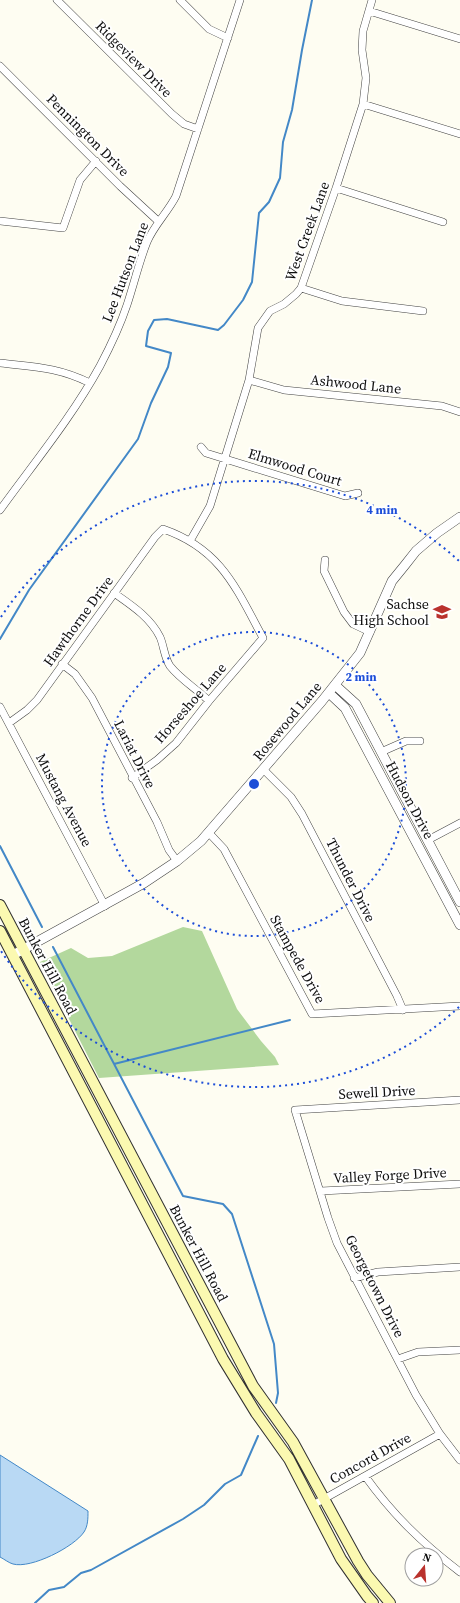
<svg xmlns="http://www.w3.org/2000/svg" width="460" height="1603" viewBox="0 0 460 1603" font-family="'Source Serif 4',serif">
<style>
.forest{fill:#b3d89d}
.water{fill:#b9d9f4;stroke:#4388c7}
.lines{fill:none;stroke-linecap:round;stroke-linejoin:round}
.stream{stroke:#4388c7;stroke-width:2}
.minor-casing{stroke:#424242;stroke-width:8}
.tertiary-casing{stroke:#424242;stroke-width:10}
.secondary-casing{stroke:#313131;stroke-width:12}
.minor{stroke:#fff;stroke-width:7}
.tertiary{stroke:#fff;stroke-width:9}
.secondary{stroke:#fbf9b1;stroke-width:10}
.ring{fill:none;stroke:#1d4ed8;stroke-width:2;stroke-dasharray:2 4}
.labels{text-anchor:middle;stroke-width:4;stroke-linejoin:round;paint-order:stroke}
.street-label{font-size:14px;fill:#0f0f0f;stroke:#fff}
.poi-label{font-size:14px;fill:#0f0f0f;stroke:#fff;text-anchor:end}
.centre{fill:#1d4ed8;stroke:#fff;stroke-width:2}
.ring-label{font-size:12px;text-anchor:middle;font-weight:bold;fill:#1d4ed8;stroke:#fff;stroke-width:4;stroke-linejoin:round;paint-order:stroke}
</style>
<rect width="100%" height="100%" fill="#fefdf2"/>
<path class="forest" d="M183,927L202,931L237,1009L261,1041L275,1057L279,1065L99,1078L40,962L71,948L88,958L112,956Z"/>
<path class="water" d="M0,1455L88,1511C88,1518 88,1526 84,1532C74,1547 31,1569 13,1564C9,1563 4,1559 0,1557Z"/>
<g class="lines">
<path class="stream" d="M0,639L29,590L138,439L151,403L168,367L171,353L146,346L148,331L154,320L167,319L218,330L224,325L243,300L252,282L259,213L269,202L280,178L283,142L292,110L302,50L312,0
M0,846L42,927
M53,947L183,1196L223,1204L232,1214L274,1344L278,1393L276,1403
M114,1064L290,1020
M35,1603L49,1590L64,1587L81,1573L91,1570L183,1519L204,1505L225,1484L241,1475L258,1436"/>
<g class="minor-casing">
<path id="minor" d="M57,0L172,114L184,124L198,129
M180,0L209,29L228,38
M369,11L460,39
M0,66L120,186L158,221
M363,104L460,134
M336,188L443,222
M0,221L63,228L80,180L96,161
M301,288L342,301L423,311
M0,363C34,367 58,367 90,383
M249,380L284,390L442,406L460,412
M201,447L206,453L345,496L358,493
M0,510C34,463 72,417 100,366C110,347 120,326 127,305C134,284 139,262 147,242C154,225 168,212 176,196L240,0
M190,541L210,506L249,380L258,328L270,311L284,304L296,294L301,288L336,188L363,104L366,78L362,50L363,31L372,0
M325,560L324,571L344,612L353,624L370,632
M114,593C131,605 150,617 160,637C164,646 164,657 170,666C181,680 197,689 209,701
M62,664L75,674L92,698L157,822L169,850L177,861
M0,707L105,906
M9,723L27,710L37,700L155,537L163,529C221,549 236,588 263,638L209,701L176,743L157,760L132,778
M381,752L406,741H420
M264,770L291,797L302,814L397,996L403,1010
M209,833L224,849L312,1014L460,1006
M428,840L460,823
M460,1100L295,1110L328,1218L337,1243L416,1395L440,1434L460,1460
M321,1191L460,1184
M354,1278L378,1272L460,1267
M398,1359L418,1352L460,1350
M365,1476C393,1515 422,1543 460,1572
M313,1505L440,1434"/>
</g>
<g class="tertiary-casing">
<path id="tertiary" d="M335,685L356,704L460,902
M329,693L345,708L460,925
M13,955L144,883L177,861L201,841L322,701L360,653L392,581L405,565L416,551L437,533L460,517"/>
</g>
<g class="secondary-casing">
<path id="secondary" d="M0,905L253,1386L293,1442L358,1561L367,1575L390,1603
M0,931L223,1359L256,1413L289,1459L341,1559L367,1596L373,1603"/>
</g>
<use href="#minor" class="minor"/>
<use href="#tertiary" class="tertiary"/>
<use href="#secondary" class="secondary"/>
</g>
<g class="ring">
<circle cx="254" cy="784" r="152"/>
<path d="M459 1007A303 303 0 0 1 1 951M1 617A303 303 0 0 1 459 561"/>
</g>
<defs>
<g id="school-bare" transform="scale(1.38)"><path d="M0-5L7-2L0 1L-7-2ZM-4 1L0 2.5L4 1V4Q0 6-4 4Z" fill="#ba322d" stroke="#fff" stroke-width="2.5" paint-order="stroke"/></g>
</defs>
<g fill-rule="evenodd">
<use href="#school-bare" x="442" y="612"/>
</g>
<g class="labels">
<g class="street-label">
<text transform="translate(134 59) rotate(45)" y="5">Ridgeview Drive</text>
<text transform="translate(88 135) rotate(45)" y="5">Pennington Drive</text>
<text transform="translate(307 231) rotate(-70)" y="5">West Creek Lane</text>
<text transform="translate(125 272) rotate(-69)" y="5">Lee Hutson Lane</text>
<text transform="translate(356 384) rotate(6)" y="5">Ashwood Lane</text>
<text transform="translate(295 467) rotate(17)" y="5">Elmwood Court</text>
<text transform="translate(78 621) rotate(-54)" y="5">Hawthorne Drive</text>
<text transform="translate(190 703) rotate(-49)" y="5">Horseshoe Lane</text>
<text transform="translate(287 721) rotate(-50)" y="5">Rosewood Lane</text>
<text transform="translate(135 754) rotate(63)" y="5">Lariat Drive</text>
<text transform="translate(64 800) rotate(62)" y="5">Mustang Avenue</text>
<text transform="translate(410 800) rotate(62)" y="5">Hudson Drive</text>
<text transform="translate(351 880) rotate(63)" y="5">Thunder Drive</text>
<text transform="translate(298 959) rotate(61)" y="5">Stampede Drive</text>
<text transform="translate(48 966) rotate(62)" y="5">Bunker Hill Road</text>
<text transform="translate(377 1092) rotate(-3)" y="5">Sewell Drive</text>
<text transform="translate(390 1175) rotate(-3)" y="5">Valley Forge Drive</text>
<text transform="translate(199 1253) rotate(62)" y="5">Bunker Hill Road</text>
<text transform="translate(375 1286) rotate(63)" y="5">Georgetown Drive</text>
<text transform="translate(370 1458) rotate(-29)" y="5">Concord Drive</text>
</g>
<g class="poi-label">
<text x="429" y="609">Sachse<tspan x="429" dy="16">High School</tspan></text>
</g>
</g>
<circle cx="254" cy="784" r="6" class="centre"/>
<g class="ring-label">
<text x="382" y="514">4 min</text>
<text x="361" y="681">2 min</text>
</g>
<g transform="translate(424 1567) rotate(17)"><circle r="19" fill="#ffffff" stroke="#9f9f9f"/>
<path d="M0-3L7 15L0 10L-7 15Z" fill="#ba322d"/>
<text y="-6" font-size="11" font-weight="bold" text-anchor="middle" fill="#0f0f0f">N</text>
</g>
</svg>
